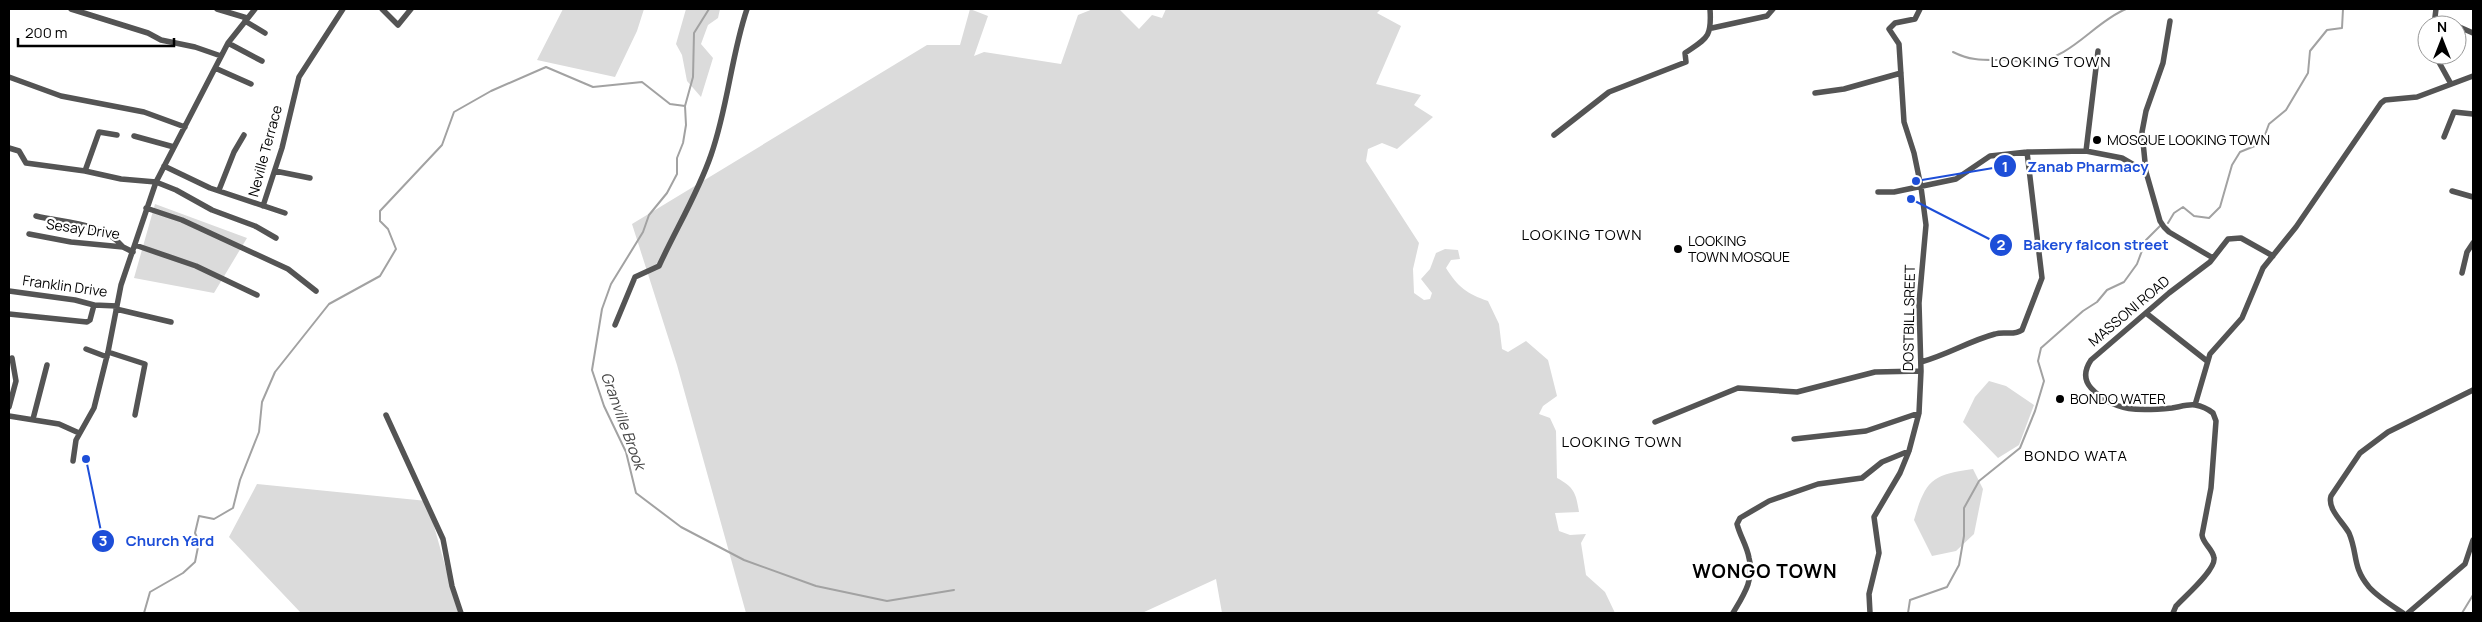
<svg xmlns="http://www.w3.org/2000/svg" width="2482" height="622" viewBox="0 0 2482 622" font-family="Manrope,sans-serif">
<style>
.green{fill:#dbdbdb}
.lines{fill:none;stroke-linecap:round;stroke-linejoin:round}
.stream{stroke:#a2a2a2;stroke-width:2}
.minor{stroke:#545454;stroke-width:5.5}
.poi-dot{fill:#000;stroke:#fff;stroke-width:2}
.labels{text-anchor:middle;stroke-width:4.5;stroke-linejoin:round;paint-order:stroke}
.poi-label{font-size:14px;fill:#000;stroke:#fff;text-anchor:start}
.street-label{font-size:14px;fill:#000;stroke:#fff}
.neighbourhood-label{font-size:15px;letter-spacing:1px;fill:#000;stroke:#fff}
.water-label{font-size:15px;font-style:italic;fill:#434343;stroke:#fff}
.district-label{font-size:19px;font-weight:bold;letter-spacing:1px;fill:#000;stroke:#fff}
.leader{fill:none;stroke:#1d4ed8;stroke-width:2}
.callout-dot{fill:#1d4ed8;stroke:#fff;stroke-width:2}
.mark-label{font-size:15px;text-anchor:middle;font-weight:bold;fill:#fff}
.callout-label{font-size:15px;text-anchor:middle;font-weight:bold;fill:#1d4ed8;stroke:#fff;stroke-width:4.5;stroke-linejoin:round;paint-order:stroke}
</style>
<rect width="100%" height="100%" fill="#fff"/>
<path class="green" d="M563,9H644L637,31L615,77L537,60Z
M686,9H720L718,18L708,25L701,44L713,58L701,97L687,81L682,55L676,44Z
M970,9L988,16L974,56L984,52L1061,64L1078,15L1093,9H1119L1139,29L1152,15L1162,18L1166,9H1381L1377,13L1401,26L1376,84L1421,95L1414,105L1433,117L1397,149L1382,143L1368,149L1366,161L1419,243L1413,269L1414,293L1424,300L1430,299L1432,293L1421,279L1430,269L1436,253L1445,249L1458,250L1460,259L1451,260L1446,268C1458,287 1467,294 1488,301L1499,324L1502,349L1508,352L1526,341L1548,360L1557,396L1543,406L1539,414L1550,418L1556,431L1557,478C1574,487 1576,493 1579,512L1555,513L1559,531L1570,535L1586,534L1581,543L1586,575L1605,592L1615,613H1222L1216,579L1142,613H746L677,365L632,224L927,45H960Z
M155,204L247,238L214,293L134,278Z
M1989,381L2006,386L2034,405L2019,445L1998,458L1963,422L1975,397Z
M1973,469L1983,489L1974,534L1956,551L1932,556L1914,520C1926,479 1932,475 1973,469Z
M257,484L427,501L458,612L301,613L229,537Z"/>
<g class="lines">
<path class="stream" d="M709,9L694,33L693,77L685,106L686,125L683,143L677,158V174L667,193L649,215L643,232L611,284L602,309L592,370L604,406L626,452L636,493L681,527L744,560L816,586L887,601L954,590
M1953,52C1971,61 1983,60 2002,60C2012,60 2023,63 2033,62C2071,59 2094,22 2126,9
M2168,223L2174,213L2183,207L2194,216L2209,218L2220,207L2232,165L2240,152L2262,143L2269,124L2286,110L2308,73L2310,51L2327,30L2342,28L2343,9
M144,613L150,592L183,573L195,562L199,542L195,533L199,516L214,519L233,508L240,480L259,432L262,402L275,372L329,304L380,276L396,249L388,229L380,221V211L442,145L454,112L491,91L546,67L593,87L642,82L670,104L685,106
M1908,613L1910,600L1947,587L1959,565L1964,536V508L1979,481L2020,448L2035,411L2044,381L2038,361L2041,348L2083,311L2097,302L2107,290L2124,282L2137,264L2146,240L2160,226
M2462,613L2473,595"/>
<path class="minor" d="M71,9L148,33L161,40L195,47L221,56
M217,9L247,18
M382,9L398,25L411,9
M2435,19L2453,25
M245,21L265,33
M2434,25L2436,9
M2457,26L2473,33
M1712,28L1767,16L1773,9
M228,43L262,61
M2435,55L2451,84
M215,68L251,84
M9,77L61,96L144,112L185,127
M1815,93L1844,89L1901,73
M1554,135L1609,92L1686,62L1685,53C1707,38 1712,38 1710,9
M134,136L174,147
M2444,137L2454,112L2473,114
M9,148L19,151L26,163L85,171L121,179L156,182L176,190L212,210L255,226L276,238
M2086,151L2098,51
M164,166L210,188L285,213
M85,171L99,132L117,135
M275,171L310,178
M2146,172L2142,132L2146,111L2163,63L2170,21
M219,190L234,152L244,135
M2452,191L2473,197
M1878,192H1894L1956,179L1990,156L2027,152L2086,151L2122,158L2146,172L2160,221L2164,227L2169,232L2213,258
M263,206L282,148L299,77L343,9
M146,208L182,220L288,269L316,291
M36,216C65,223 103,222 123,247
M29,234L71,242L123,247L133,252
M135,245L196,266L257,295
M2462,273L2467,252L2473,243
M9,291L75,300L94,305L117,306
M116,309L171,322
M2146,313L2207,361
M9,314L87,322L90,320L94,305
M615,325L635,277L659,266C676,229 698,193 711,155C728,107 731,56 747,9
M86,349L107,357
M108,352L145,364L135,415
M1921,362C1947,355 1969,341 1995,334C2004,331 2014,336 2022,330L2042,278L2027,152
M2195,405L2210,354L2242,318L2263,268L2296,227L2381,103L2385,100L2417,97L2473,76
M9,407L16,381L12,358
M386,415L443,539L452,586L461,613
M9,416L59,424L79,433
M33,419L47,365
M1655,422L1738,388L1797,392L1875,372L1921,371
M1794,439L1866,431L1919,413
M73,461L76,440L94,408L108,352L121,285L156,182L228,43L255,9
M1733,613C1743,596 1755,579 1749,558C1747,546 1740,536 1737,524L1740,518L1769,501L1818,484L1862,478L1882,462L1909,451
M1870,613L1869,594L1879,553L1874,517L1900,473L1909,451L1919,413L1921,371L1919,303L1926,225L1921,187L1914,153L1904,122L1899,44L1889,29L1895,23L1915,19L1920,9
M2173,613L2176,606C2184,597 2216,570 2214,558C2213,549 2203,544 2202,535L2211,488L2216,421L2213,413C2208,409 2202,406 2195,405C2188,404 2179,407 2172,408C2142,411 2114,413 2091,388C2083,379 2085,369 2091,360L2169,293L2210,262L2228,239L2241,238L2273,256
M2403,613C2391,605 2378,597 2369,587C2352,567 2358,554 2349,533C2343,522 2327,509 2331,496L2360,453L2388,432L2473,390
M2408,613L2465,564L2473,540"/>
</g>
<g class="poi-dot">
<circle cx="2097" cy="140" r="5"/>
<circle cx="1678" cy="249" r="5"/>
<circle cx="2060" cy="399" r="5"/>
</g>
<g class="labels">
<g class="poi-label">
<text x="2107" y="145">MOSQUE LOOKING TOWN</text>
<text x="1688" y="246">LOOKING<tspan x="1688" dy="16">TOWN MOSQUE</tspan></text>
<text x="2070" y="404">BONDO WATER</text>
</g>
<g class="street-label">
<text transform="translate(265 151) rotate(-75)" y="5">Neville Terrace</text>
<text transform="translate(83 229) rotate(8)" y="5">Sesay Drive</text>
<text transform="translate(65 286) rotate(8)" y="5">Franklin Drive</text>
<text transform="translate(2129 311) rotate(-40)" y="5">MASSONI ROAD</text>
<text transform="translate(1909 318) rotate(-89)" y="5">DOSTBILL SREET</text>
</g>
<g class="neighbourhood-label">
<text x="2051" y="67">LOOKING TOWN</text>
<text x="1582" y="240">LOOKING TOWN</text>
<text x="1622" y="447">LOOKING TOWN</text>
<text x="2076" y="461">BONDO WATA</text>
</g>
<g class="water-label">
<text transform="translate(623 421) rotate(70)" y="5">Granville Brook</text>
</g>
<g class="district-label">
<text x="1765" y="578">WONGO TOWN</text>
</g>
</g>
<path class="leader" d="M1916 181L2005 166M1911 199L2001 245M86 459L103 541"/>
<g class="callout-dot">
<circle cx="1916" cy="181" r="5"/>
<circle cx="1911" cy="199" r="5"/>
<circle cx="86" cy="459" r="5"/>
<circle cx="2005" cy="166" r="12"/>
<circle cx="2001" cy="245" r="12"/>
<circle cx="103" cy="541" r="12"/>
</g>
<g class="mark-label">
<text x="2005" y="172">1</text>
<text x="2001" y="250">2</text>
<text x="103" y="546">3</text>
</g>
<g class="callout-label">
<text x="2088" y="172">Zanab Pharmacy</text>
<text x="2096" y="250">Bakery falcon street</text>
<text x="170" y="546">Church Yard</text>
</g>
<rect width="2482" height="622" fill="none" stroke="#000000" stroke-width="20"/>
<g transform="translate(2442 40)"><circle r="24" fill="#ffffff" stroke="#999999"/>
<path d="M0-4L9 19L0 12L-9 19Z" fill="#000000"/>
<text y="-8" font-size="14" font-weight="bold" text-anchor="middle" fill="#000000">N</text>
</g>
<path d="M18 38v8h156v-8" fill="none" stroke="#000000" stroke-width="2.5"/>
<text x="25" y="38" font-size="15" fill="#000000" stroke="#ffffff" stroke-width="4" paint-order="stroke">200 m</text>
</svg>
